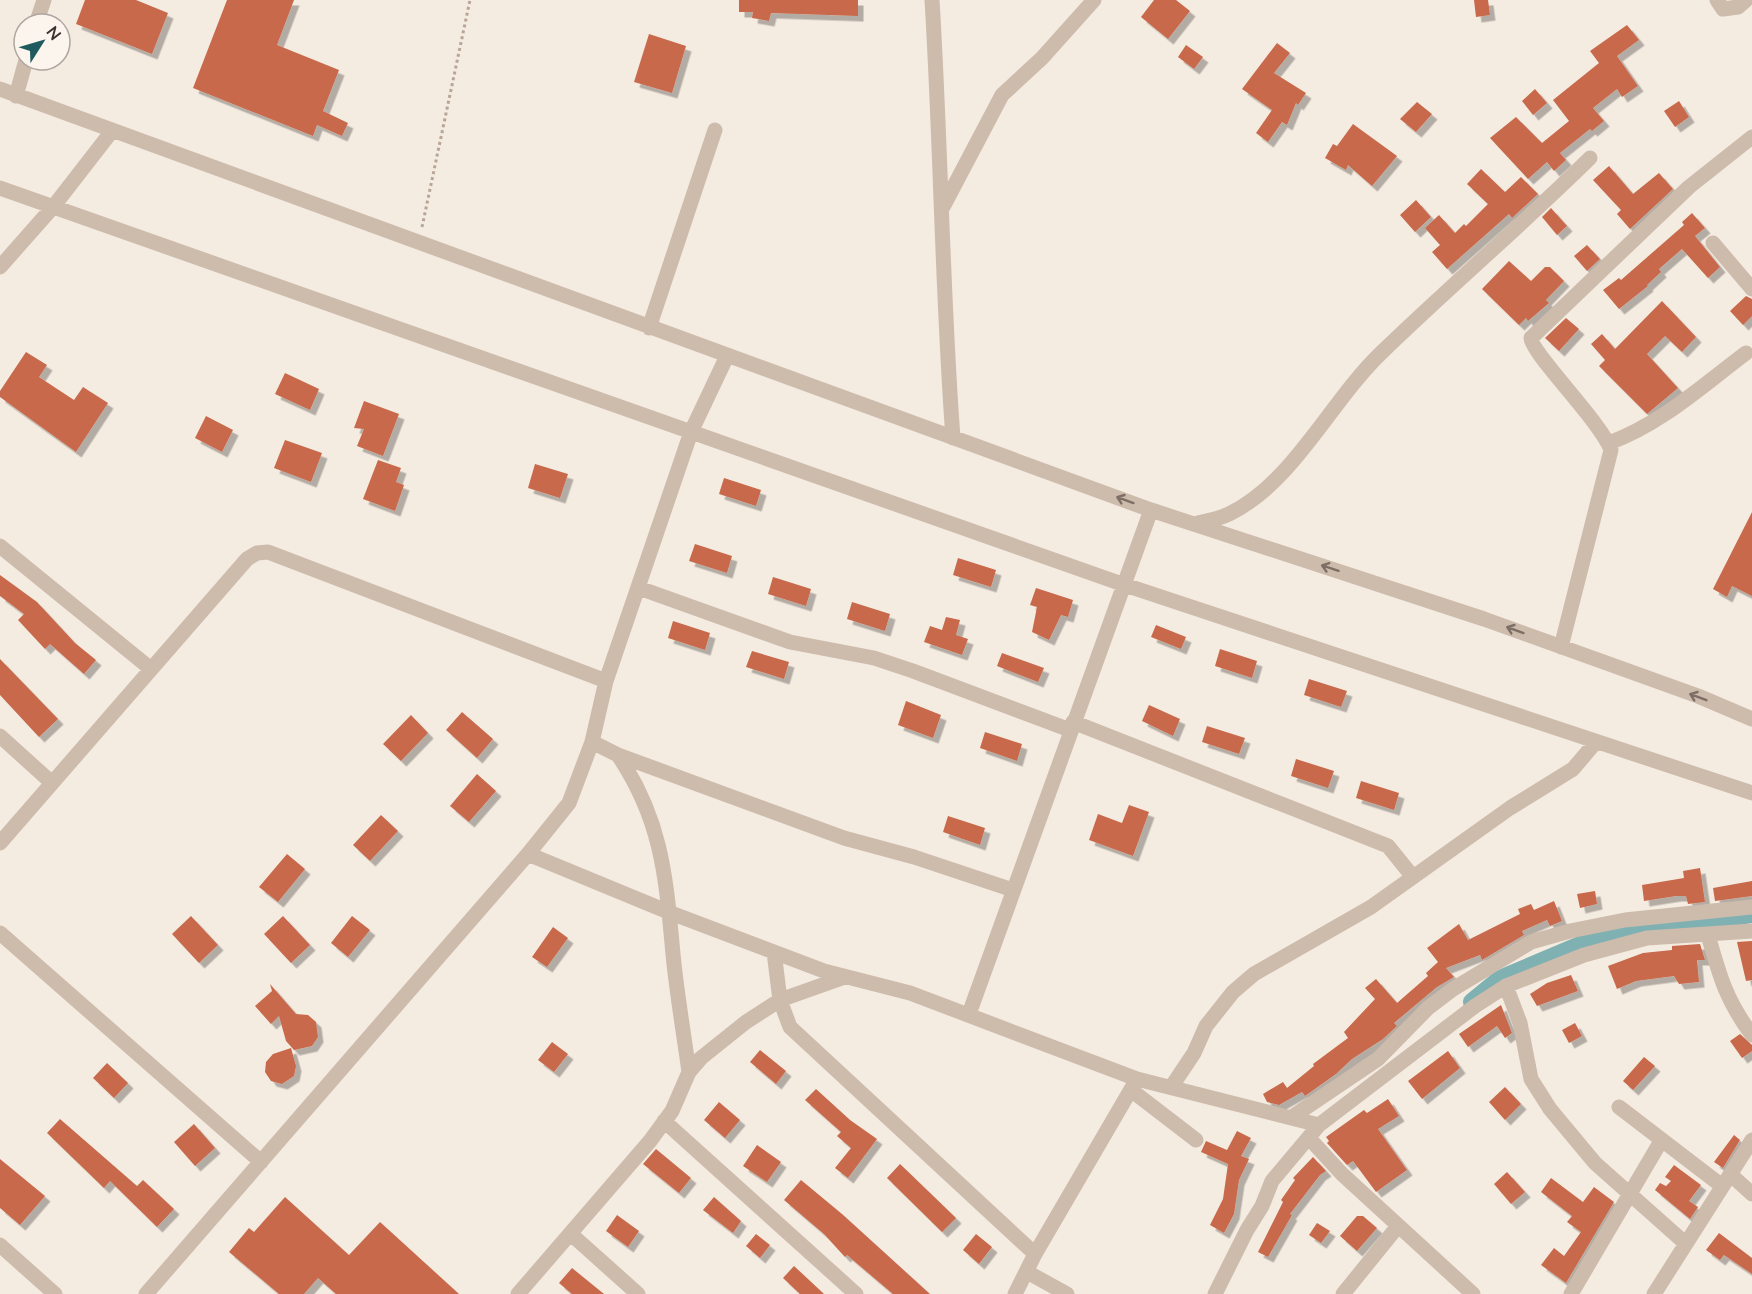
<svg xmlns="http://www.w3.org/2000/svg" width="1752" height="1294" viewBox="0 0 1752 1294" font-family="Lato,sans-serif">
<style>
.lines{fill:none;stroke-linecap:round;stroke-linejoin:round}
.canal{stroke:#7fb0b2;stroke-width:18}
.building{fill:#c8694b;filter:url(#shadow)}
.path{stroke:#b9a596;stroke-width:3;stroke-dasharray:3 3;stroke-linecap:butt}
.minor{stroke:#cdbbac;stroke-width:15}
.oneway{stroke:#7d6f65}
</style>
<defs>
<filter id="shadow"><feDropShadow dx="5.5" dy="5.5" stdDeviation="0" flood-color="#0004"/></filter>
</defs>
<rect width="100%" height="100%" fill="#f4ebe1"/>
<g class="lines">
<path class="canal" d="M1472,1002L1500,979L1592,940L1752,914"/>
</g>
<path class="building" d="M85,0H136L168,13L152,54L76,24Z
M227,0H294L277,45L339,70L323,111L348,123L342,136L317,125L313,136L193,88Z
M739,0H858V16L771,13L769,21L752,18L753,12H739Z
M1154,0H1176L1190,11L1168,39L1141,17Z
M1474,0H1488L1490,15L1476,17Z
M1627,25L1639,40L1617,56L1638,86L1622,97L1617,89L1593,108L1604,121L1592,131L1590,129L1560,153L1566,160L1554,171L1547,162L1528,179L1490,138L1516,117L1542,143L1569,121L1553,100L1599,63L1590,51Z
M649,34L686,46L672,93L634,82Z
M1277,43L1290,53L1274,73L1306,93L1298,105L1296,103L1287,125L1282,122L1268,142L1256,133L1272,110L1242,89Z
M1186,45L1203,57L1194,69L1178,57Z
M1535,89L1547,103L1533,115L1522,101Z
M1679,101L1689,117L1675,127L1664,111Z
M1417,102L1432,114L1416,132L1400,119Z
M1353,124L1397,156L1372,186L1348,165L1346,170L1325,158L1333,144L1337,146Z
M1609,166L1633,194L1659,173L1673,189L1630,229L1617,214L1621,210L1593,180Z
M1481,169L1505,192L1521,177L1538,194L1512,218L1509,214L1447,269L1432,252L1440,245L1425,228L1439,215L1455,233L1464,224L1466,226L1488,204L1467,184Z
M1416,200L1431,217L1415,232L1400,215Z
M1551,208L1567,226L1557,235L1542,217Z
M1692,213L1705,228L1695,236L1720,267L1708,278L1682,249L1659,269L1661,272L1647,285L1648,286L1619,309L1603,290L1619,278L1621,280L1684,225L1682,222Z
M1587,245L1600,259L1587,271L1574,256Z
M1509,261L1531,281L1545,267H1550L1564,281L1546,300L1549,303L1528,321L1526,318L1519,325L1482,289Z
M1746,296L1752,299V316L1743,325L1730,311Z
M1662,301L1696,337L1682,352L1665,336L1647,354L1678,388L1647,414L1599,366L1605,360L1591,344L1602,334L1615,349Z
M1566,318L1579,329L1559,351L1545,338Z
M26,352L47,365L39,377L74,400L83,387L108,403L76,452L0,397V391Z
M285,373L319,389L310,410L275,394Z
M364,401L399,414L383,456L357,446L364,429L354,428Z
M206,416L233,430L222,452L195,438Z
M285,440L322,453L311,482L274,468Z
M378,460L401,468L396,482L404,485L395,511L363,499Z
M535,464L568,474L560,498L528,488Z
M724,478L761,490L756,506L719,494Z
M1752,512V596L1732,586L1727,597L1713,589Z
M695,544L732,556L727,573L689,561Z
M958,558L996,570L991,587L953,575Z
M0,575L37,602L75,643L96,660L84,674L50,644L45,649L18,620L24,614L0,596Z
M773,577L811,589L806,606L768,594Z
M1036,588L1073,600L1068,617L1061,615L1049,640L1032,632L1037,607L1030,605Z
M852,602L890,614L885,631L847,619Z
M946,617L960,620L956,635L968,639L962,655L924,642L930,626L942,630Z
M673,621L710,633L705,650L668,638Z
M1156,625L1186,637L1181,649L1151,637Z
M1220,649L1257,661L1252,678L1215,666Z
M752,651L789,662L784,679L746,667Z
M1002,653L1044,668L1038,682L997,666Z
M0,659L58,719L39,737L0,695Z
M1309,679L1347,691L1341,707L1304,695Z
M906,701L941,715L933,738L898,725Z
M1149,705L1180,719L1173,736L1142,721Z
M462,712L493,739L477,758L446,730Z
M411,715L428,733L401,761L383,744Z
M1207,726L1245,738L1239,754L1202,742Z
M985,732L1022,744L1017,761L980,748Z
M1296,759L1334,771L1328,788L1291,776Z
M477,774L496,791L469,822L450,806Z
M1361,781L1399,793L1394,810L1356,798Z
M1129,805L1149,812L1133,856L1089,840L1098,814L1122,823Z
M381,815L398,831L370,861L353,845Z
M948,816L985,828L980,845L943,832Z
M287,854L305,869L278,902L259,887Z
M1700,868L1705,902L1688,904L1686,896H1676L1644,901L1642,885L1684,878L1683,871Z
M1752,881V896L1715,901L1713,888Z
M1595,891L1597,904L1580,908L1577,894Z
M1554,901L1562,921L1550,926L1547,920L1522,931L1524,935L1482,960L1480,955L1446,968L1454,977L1437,987L1394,1023L1397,1026L1383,1039L1352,1059L1336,1074L1305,1096L1302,1092L1279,1105L1267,1102L1263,1094L1283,1082L1287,1088L1314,1066L1313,1064L1348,1038L1344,1032L1375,999L1365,988L1376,979L1397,1003L1428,976L1426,973L1438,962L1427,948L1459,924L1468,940L1520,914L1518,909L1531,904L1534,910Z
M191,916L218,945L199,963L172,934Z
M283,916L310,945L291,963L264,934Z
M352,916L370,930L348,957L331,943Z
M553,927L568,938L547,967L532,957Z
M1752,941V980L1746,981L1737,942Z
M1700,944L1705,960H1697L1699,982L1679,984L1674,976L1636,981L1617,989L1608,966L1643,953L1672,950V946Z
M1571,975L1578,991L1537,1006L1530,994L1547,983Z
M270,984L296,1014L308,1015L316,1022L318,1037L312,1046L294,1050L286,1041L279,1016L271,1024L255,1006L272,991Z
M1501,1005L1512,1033L1505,1038L1497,1026L1468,1047L1459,1034Z
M1575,1023L1582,1036L1569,1043L1562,1030Z
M1740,1034L1752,1045V1051L1742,1058L1730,1041Z
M552,1042L568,1054L554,1072L538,1060Z
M291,1048L296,1066L294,1076L282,1084L271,1081L265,1072L266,1062L273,1054Z
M760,1050L786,1071L776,1084L750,1062Z
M1448,1051L1460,1068L1422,1099L1408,1081Z
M1644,1057L1655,1066L1633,1090L1623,1081Z
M107,1063L128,1083L114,1098L93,1078Z
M1505,1087L1521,1104L1505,1120L1489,1102Z
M816,1089L850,1120L877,1139L848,1178L835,1168L851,1148L837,1136L841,1132L805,1100Z
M1388,1099L1399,1116L1378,1129L1407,1170L1376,1192L1353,1161L1347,1165L1327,1143L1329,1141L1326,1137L1364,1110L1367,1113Z
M719,1102L740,1120L725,1138L704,1120Z
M60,1119L137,1186L143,1180L174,1209L157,1227L110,1181L104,1188L47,1133Z
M194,1124L215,1148L195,1166L174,1142Z
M1237,1131L1251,1138L1241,1156L1249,1159L1239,1180L1234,1214L1224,1233L1210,1225L1223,1199L1228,1164L1201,1152L1206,1141L1227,1150Z
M1734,1135L1740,1140L1723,1168L1714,1162Z
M757,1145L781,1162L767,1182L743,1166Z
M656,1149L691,1178L679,1193L643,1164Z
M1313,1157L1326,1171L1320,1175L1290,1214L1292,1215L1268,1257L1258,1252L1283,1202L1281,1200L1295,1180L1293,1178Z
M0,1159L45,1196L20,1225L0,1208Z
M900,1164L956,1218L942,1232L887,1178Z
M1674,1165L1701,1185L1689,1201L1698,1207L1690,1219L1655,1190L1660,1183L1666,1186L1671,1181L1665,1177Z
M1507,1172L1525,1192L1511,1204L1494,1184Z
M1551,1178L1583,1202L1594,1187L1614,1202L1566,1283L1541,1265L1554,1248L1564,1256L1581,1232L1567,1222L1572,1216L1541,1192Z
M801,1180L842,1214L930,1294H893L847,1255L845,1257L824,1234L784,1200Z
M285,1197L349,1255L380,1222L459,1294H336L318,1278L304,1294H279L229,1252L249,1228L254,1232Z
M714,1197L741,1221L733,1233L703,1210Z
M617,1215L639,1231L628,1247L606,1231Z
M1357,1216H1363L1377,1228L1357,1251L1340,1236Z
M1317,1223L1330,1231L1321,1243L1309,1235Z
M1719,1233L1752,1258V1274L1724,1255L1720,1260L1706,1250Z
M756,1234L770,1245L760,1258L746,1246Z
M976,1234L992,1247L979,1264L963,1250Z
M794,1266L824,1294H800L783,1278Z
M572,1268L604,1294H572L559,1283Z"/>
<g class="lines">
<path class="path" d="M422,227L470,0"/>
<path class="minor" d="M932,0C941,146 942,292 953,438
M1717,0L1723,9L1738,7L1746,0
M36,24L44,0
M0,89L1151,510L1484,619L1698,696L1752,719
M16,96L26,60
M0,188L1122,584L1752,793
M943,207L1002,95L1042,58L1094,0
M1713,243L1752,289
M0,267L53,207L112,131
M649,328L715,130
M1609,443C1661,424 1702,386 1746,353
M1194,524C1206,521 1219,519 1229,514C1293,483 1330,402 1381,353C1449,287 1522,225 1590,158
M0,546L151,669
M639,588L790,642L874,658L913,671L1070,730
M1561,647L1611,450C1602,423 1531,353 1531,338L1689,187L1752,137
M1073,722L1388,846L1413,877
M0,736L52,783
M592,742L618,755L844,838L914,857L1013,890
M618,755C665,825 666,884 674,964C678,1000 684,1036 689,1072
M0,843L247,559L257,553L268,552L606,681
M528,854L671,913L824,971L910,993L1137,1079L1319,1125
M0,933L261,1162
M1708,935C1720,977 1726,1000 1752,1035
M774,952L780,1000L790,1027L1035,1254
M1506,986L1520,1023L1531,1079L1550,1109L1595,1163L1685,1243
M969,1014L1151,510
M1172,1086L1194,1053L1206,1026L1233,992L1254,974L1371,907L1510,808L1573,769L1595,743
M1131,1090L1196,1140
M1619,1107L1722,1186
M1292,1117L1378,1059L1428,1008L1453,989L1531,942L1570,931L1625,920L1752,907
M664,1121L856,1294
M1309,1138L1342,1174L1473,1294
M1730,1174L1752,1194
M572,1235L638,1294
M0,1245L55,1294
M1027,1272L1067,1294
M146,1294L528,854L569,803L592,742L606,681L691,432L727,356
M518,1294L650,1141L672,1111L689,1072L701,1058L746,1022L780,1000L842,978
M1015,1294L1035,1254L1137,1079
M1215,1294L1247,1230L1262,1206L1272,1181L1319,1125L1475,1006L1506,986L1584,955L1647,938L1752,931
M1343,1294L1398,1226
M1571,1294L1661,1141
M1654,1294L1752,1140"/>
</g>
<defs><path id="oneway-shaft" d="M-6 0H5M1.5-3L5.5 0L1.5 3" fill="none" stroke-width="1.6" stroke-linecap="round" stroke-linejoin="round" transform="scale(1.5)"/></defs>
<g class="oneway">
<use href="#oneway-shaft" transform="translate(1125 500) rotate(-160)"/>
<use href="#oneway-shaft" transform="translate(1330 568) rotate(-162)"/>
<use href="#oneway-shaft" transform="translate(1515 630) rotate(-160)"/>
<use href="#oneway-shaft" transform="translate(1698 697) rotate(-159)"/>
</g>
<g transform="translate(42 42) rotate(53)"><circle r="28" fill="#fbf5ee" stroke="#aea6a0" stroke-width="1.5"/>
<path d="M0-4.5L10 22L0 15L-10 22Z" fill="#1f5a5e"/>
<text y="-9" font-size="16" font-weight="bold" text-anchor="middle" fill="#3b302b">N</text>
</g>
</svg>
